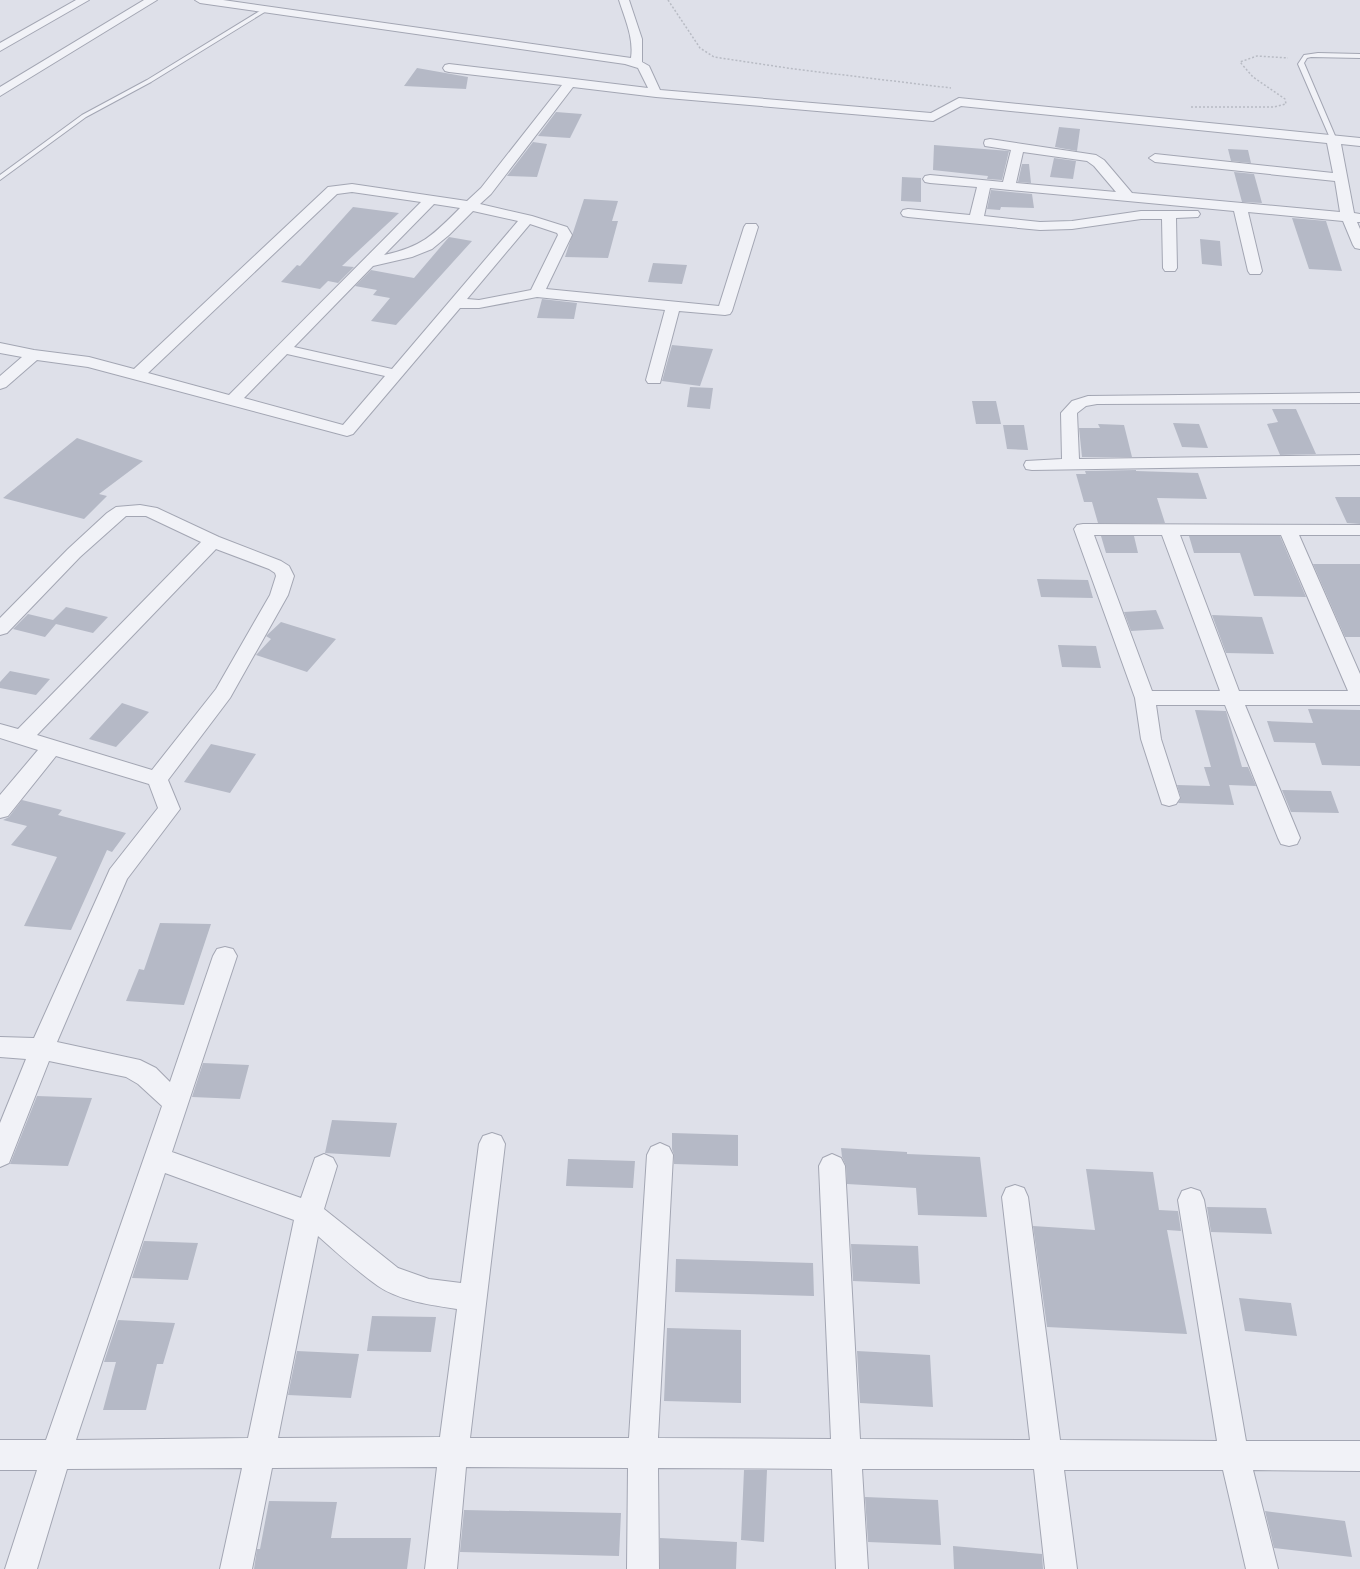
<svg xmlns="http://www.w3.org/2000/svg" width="1360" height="1569" viewBox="0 0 1360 1569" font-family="'Work Sans',sans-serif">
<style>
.building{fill:#b5b9c6}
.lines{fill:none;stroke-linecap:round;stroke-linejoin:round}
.service-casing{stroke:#a3a6b3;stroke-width:2}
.minor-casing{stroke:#a3a6b3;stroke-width:2}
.path{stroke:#b8bbc4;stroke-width:1.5;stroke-dasharray:2 2;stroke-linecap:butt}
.service{fill:#f1f2f7;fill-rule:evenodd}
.minor{fill:#f1f2f7;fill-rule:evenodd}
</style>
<rect width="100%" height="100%" fill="#dee0e9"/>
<path class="building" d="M417,68L468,77L466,89L404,86Z
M556,112L582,114L570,138L538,136Z
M1059,127L1080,129L1077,151L1055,147Z
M533,142L547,144L537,177L507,176Z
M934,145L1009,151L1002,180L987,179L988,176L933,170Z
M1228,149L1248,150L1251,163L1231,161Z
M1054,158L1076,161L1073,179L1050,177Z
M1022,164H1029L1031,183L1018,182Z
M1234,172L1254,174L1262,203L1242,202Z
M902,177L921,178V202L901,201Z
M991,190L1032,194L1034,208L1001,207L1000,210L987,209Z
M584,199L618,201L612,221H618L608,258L565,257Z
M353,207L399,213L342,266L354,267L338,283L328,281L320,289L281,282L297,265L300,266Z
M1292,218L1326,221L1342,271L1309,269Z
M449,237L472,241L396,325L371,321L390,298L373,295L377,290L355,286L371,270L414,278Z
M1200,239L1220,241L1222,266L1202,264Z
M653,263L687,265L682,284L648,282Z
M542,299L577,303L574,319L537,318Z
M672,345L713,349L700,386L662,381Z
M690,387L713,388L710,409L687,407Z
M972,401H996L1001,424H976Z
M1272,409H1296L1316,454L1280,455L1267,424L1278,422Z
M1173,423L1199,424L1208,448L1182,447Z
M1098,424L1124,425L1132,457H1082L1079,428H1100Z
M1003,425H1024L1028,450L1007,449Z
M77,438L143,461L99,494L107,496L84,519L3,498Z
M1136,470V471L1198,473L1207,499L1157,498L1165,523H1098L1092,502H1084L1076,474H1086L1085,471Z
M1335,497H1360V524L1347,523Z
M1101,536H1134L1138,553H1106Z
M1189,536H1280L1306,597L1254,596L1240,553H1194Z
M1313,564H1360V637H1345Z
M1037,579L1088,580L1093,598L1041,597Z
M66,607L108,617L93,633L56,624L45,637L13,629L28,614L53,620Z
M1156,610L1164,629L1131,631L1124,612Z
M1212,615L1262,617L1274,654L1226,653Z
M281,622L336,639L307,672L256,655L271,639L266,636Z
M1058,645L1096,646L1101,668L1062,667Z
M10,671L50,679L36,695L0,688V682Z
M122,703L149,712L116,747L89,739Z
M1308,709L1360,710V766L1322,765L1315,743L1274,742L1267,721L1313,723Z
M1195,710L1226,711L1242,767H1248L1256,786L1229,785L1234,805L1178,803L1181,798L1177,785L1210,786L1204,767H1211Z
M211,744L256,754L230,793L184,782Z
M1282,790L1331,791L1339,813L1291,812Z
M22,800L62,810L58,815L126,833L112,852L107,850L71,930L24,926L57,857L11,845L27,826L3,820L9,817Z
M160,923L211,924L184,1005L126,1001L139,969L144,970Z
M203,1063L249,1065L240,1099L192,1097Z
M37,1096L92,1098L68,1166L10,1164Z
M332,1120L397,1123L390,1157L325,1153Z
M672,1133L738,1135V1166L674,1164V1155L672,1149Z
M841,1148L907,1152V1154L980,1157L987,1217L918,1215L916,1188L847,1184L846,1166L842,1157Z
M568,1159L635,1161L633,1188L566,1186Z
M1086,1169L1153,1172L1159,1210L1178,1211L1181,1231L1167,1230L1187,1334L1047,1327L1033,1226L1095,1230Z
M1207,1207L1266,1208L1272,1234L1211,1232Z
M144,1241L198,1243L188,1280L132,1278Z
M851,1244L918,1246L920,1284L853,1281Z
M676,1259L813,1263L814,1296L675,1292Z
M1239,1298L1291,1303L1297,1336L1245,1331Z
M372,1316L436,1317L431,1352L367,1351Z
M118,1320L175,1323L163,1364H157L146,1410H103L116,1362H104Z
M667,1328L741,1330V1403L664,1401Z
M297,1351L359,1354L351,1398L288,1395Z
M857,1351L930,1355L933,1407L860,1403Z
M744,1470H767L764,1542L741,1540Z
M865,1497L938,1500L941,1545L868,1542Z
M269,1501L337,1502L331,1538H411L407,1569H254L257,1549H260Z
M464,1510L621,1513L619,1556L460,1552Z
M1265,1511L1345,1521L1352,1557L1274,1548Z
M660,1538L737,1542L736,1569H660Z
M953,1546L1042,1554L1043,1569H954Z"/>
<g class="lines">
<g class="service-casing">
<path id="service" d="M263,9L268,10L151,82L86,117L0,180V175L82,115L147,80Z
M1318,53L1360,54V58L1311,57L1307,58L1304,63L1336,138L1333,140L1330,138L1298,64L1304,55Z"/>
</g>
<g class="minor-casing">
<path id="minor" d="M76,0H89L0,51V43Z
M144,0H157L0,96V87Z
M195,0H223L631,58C634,38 625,19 619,0H629L642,39V62L649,66L660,90L931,113L959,98L1360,138V146L1341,144L1354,213L1360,214V222H1357L1360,229V249L1355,248L1353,245L1343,221L1248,212L1262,271L1260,274H1250L1248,271L1234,211L990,188L984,216L1040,222L1072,221L1141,211H1198L1200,214L1198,217L1176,218L1177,268L1175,271H1165L1163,268L1162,219H1141L1072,229L1040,230L908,217L903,216L901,213L903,210L908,209L970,215L977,187L930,183L925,182L923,179L925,176L930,175L1003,182L1011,150L985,146L984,143L985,140L990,139L1096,155L1104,160L1132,193L1340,212L1335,181L1155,162L1149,158L1155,154L1333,173L1327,143L961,106L933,121L656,97L573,87L491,194L480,204L532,216L567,227L572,235L546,289L719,306L744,227L746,224H756L758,227L732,311L730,314L725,315L679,311L660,383H648L646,380L665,310L537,297L479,308H460L353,434L347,436L88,367L37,360L6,387L0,389V376L22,357L0,353V343L34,350L89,357L134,369L328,187L352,184L467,201L481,188L562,85L449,72L445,71L443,68L445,65L449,64L648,88L638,68L625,64L200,3ZM1023,152L1087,161L1094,166L1116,192L1016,183ZM352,192L421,202L229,395L148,373L337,194ZM434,204L460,208C433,235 422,247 384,255ZM473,211L518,221L392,369L294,347L373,266L412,257L432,249L449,235ZM530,224L557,233L558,235L531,290L479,300L467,299ZM287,354L385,376L343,425L244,398Z
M1360,393V403L1097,404L1086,406L1077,413L1079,459L1360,455V465L1032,470L1026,469L1024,465L1026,461L1062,459L1061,413L1072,401L1088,396Z
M140,505L157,508L219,537L281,561L289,566L294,576L288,595L230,698L168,780L180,809L127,879L57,1042L140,1060L156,1068L170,1082L213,956L217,949L225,947L233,949L237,956L172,1152L301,1198L315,1158L324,1154L333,1158L337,1166L324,1209L398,1268L429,1279L461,1283L479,1144L483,1136L492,1133L501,1136L505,1144L470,1438H629L647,1155L651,1147L660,1143L669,1147L673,1155L658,1438L831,1439L819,1166L823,1158L832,1154L841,1158L845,1166L860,1439L1030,1440L1002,1197L1006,1188L1015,1185L1024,1188L1028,1197L1060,1440L1217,1441L1178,1200L1182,1191L1191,1188L1200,1191L1204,1200L1246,1441H1360V1471L1253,1470L1278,1569H1246L1223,1470H1064L1077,1569H1045L1034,1469H862L868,1569H836L832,1469L658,1468L659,1569H627L628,1468L466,1467L457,1569H425L437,1467L272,1468L252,1569H220L242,1468L67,1469L37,1569H5L37,1470H0V1440H46L162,1106L138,1084L126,1077L49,1061L9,1163L0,1167V1123L26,1059L0,1057V1037L34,1038L110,869L158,808L149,784L56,756L8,816L0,818V795L38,750L0,738V724L18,729L201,542L146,516H126L80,557L7,633L0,635V618L68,549L107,513L116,507ZM216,549L269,569L275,573L276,576L270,595L216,689L152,770L37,735ZM165,1173L294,1220L248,1438L76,1440ZM318,1236C337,1253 357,1271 378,1286C400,1301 431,1305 457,1309L440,1437L278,1438Z
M1083,524L1360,525V535H1299L1360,674V705H1245L1300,838L1297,844L1289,846L1281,844L1278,838L1225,705H1156L1161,739L1180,798L1176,804L1169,806L1162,804L1141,739L1135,698L1074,529L1077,525ZM1094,535H1162L1220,691H1152ZM1180,535H1281L1348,691H1239Z"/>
</g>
<path class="path" d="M668,0L700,48L714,57L794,69L951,88
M1191,107H1274L1286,104L1285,99L1253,77L1240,62L1257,56L1288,58"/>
<use href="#service" class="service"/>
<use href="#minor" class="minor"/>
</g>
</svg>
